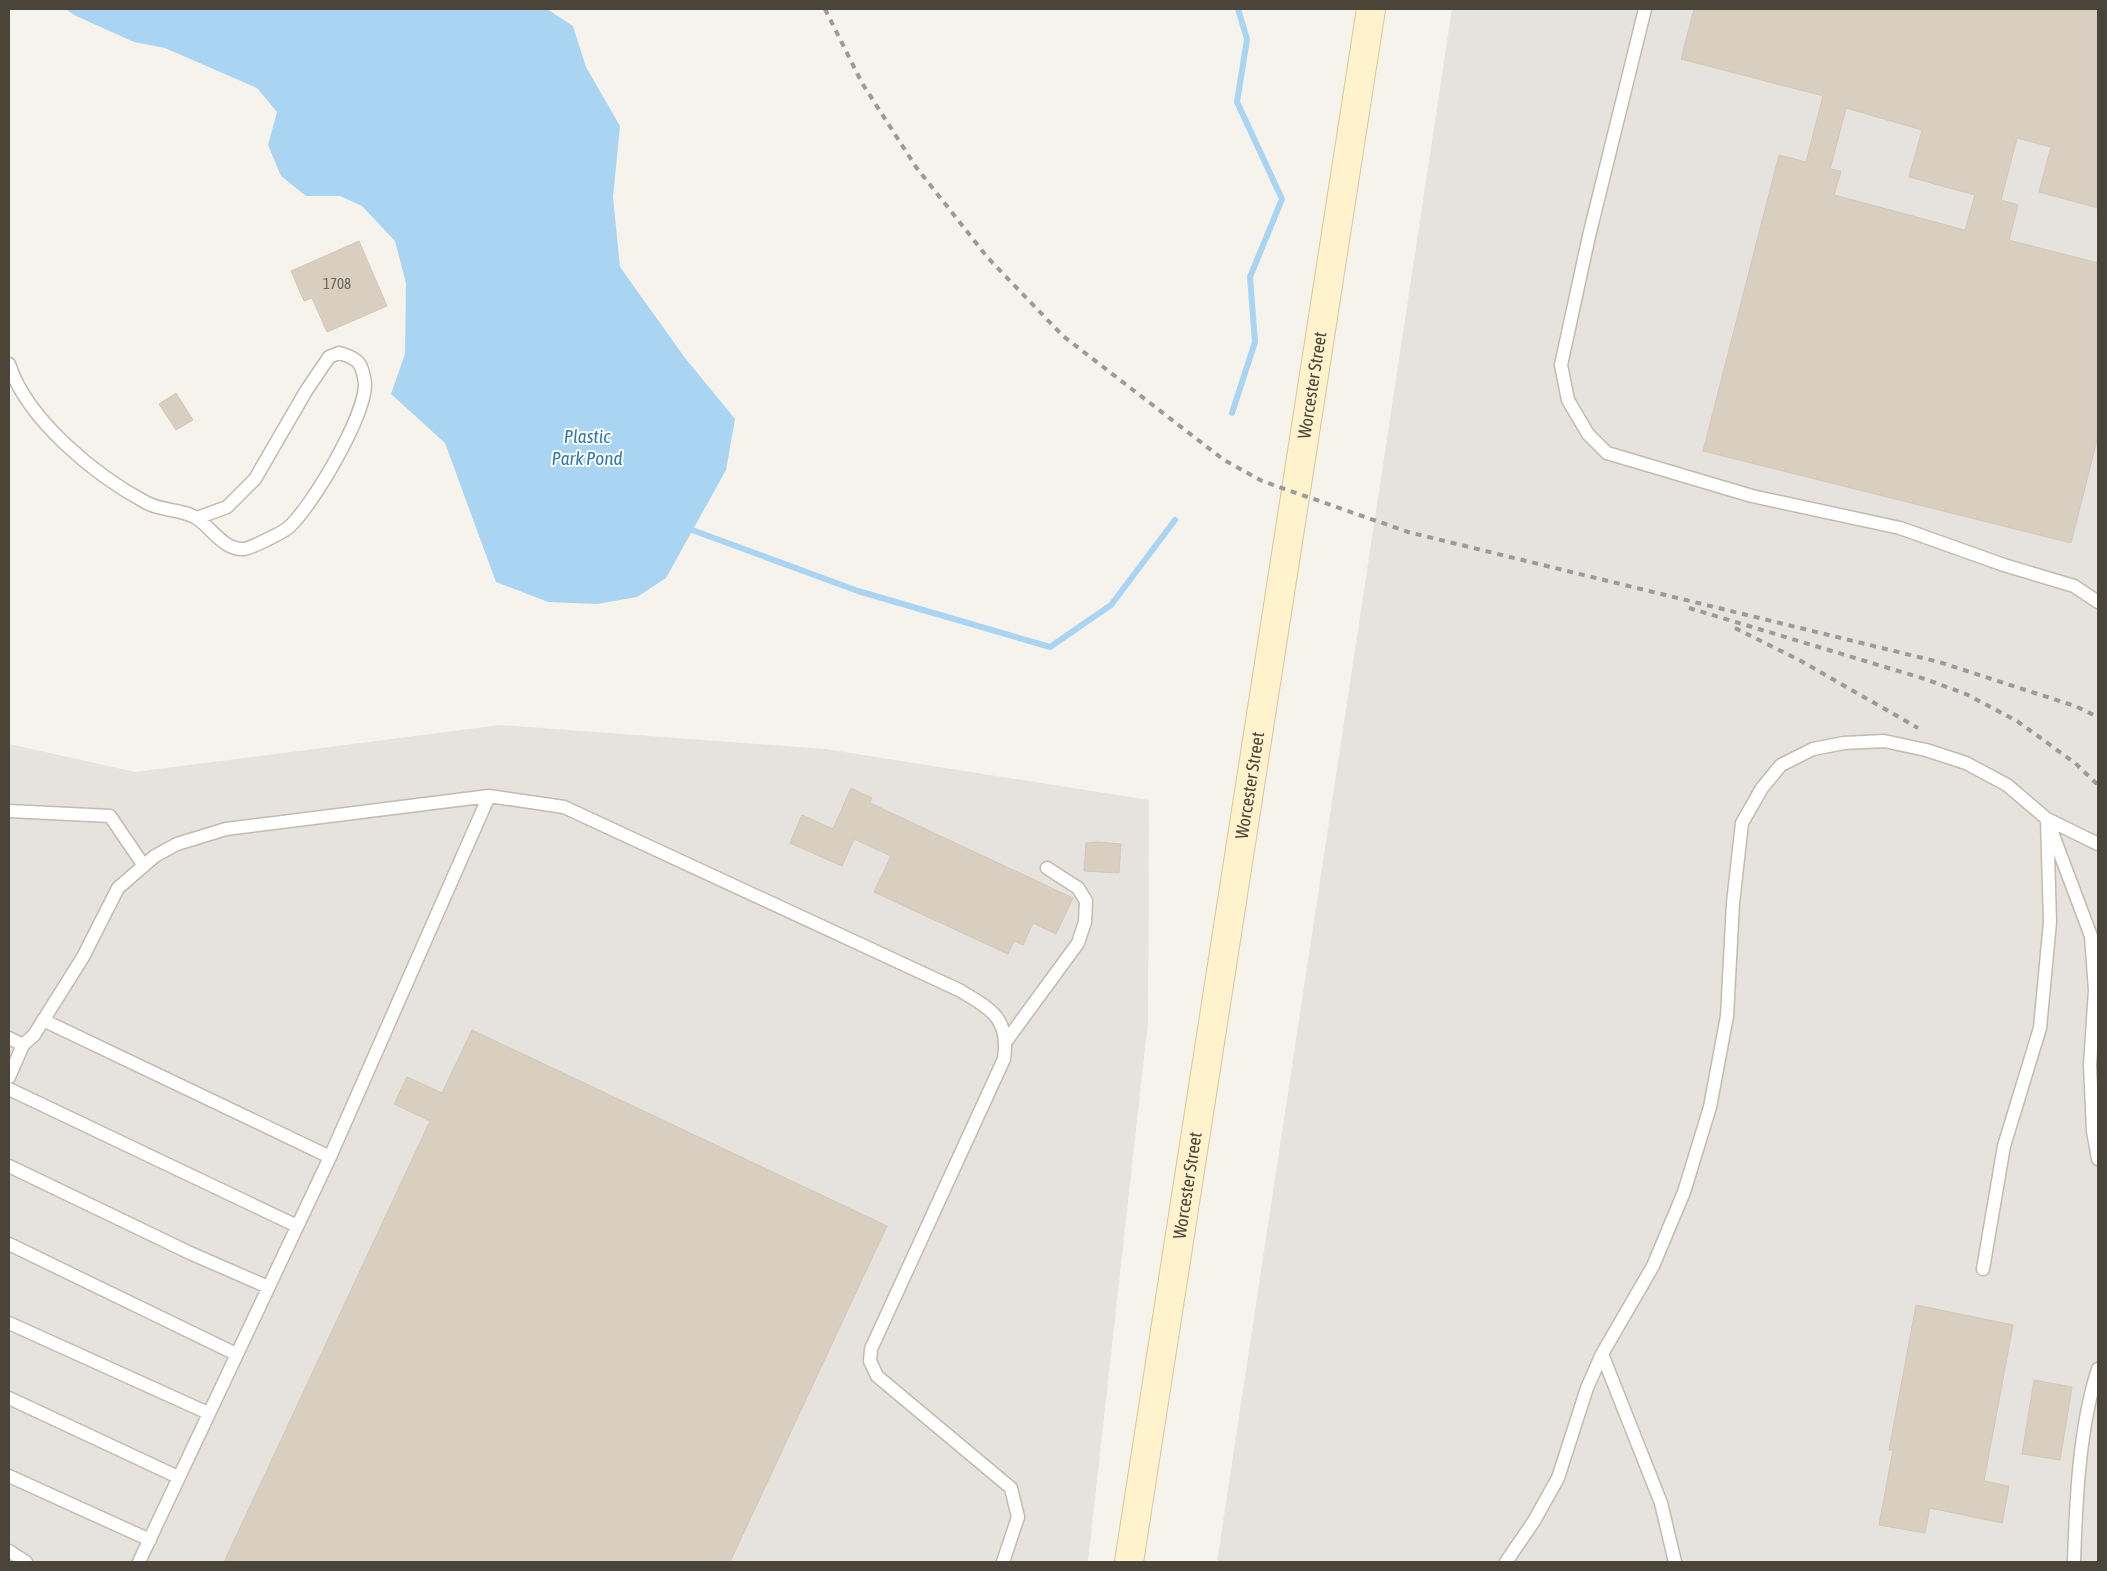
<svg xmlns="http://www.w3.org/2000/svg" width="2107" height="1571" viewBox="0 0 2107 1571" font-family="'Asap Condensed',sans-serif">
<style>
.industrial{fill:#e6e2dd}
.water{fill:#a9d4f2}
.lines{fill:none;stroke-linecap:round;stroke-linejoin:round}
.stream{stroke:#a9d4f2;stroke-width:6}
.building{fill:#d8cfc1;stroke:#d3c7b4;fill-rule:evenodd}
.service-casing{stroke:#c2bbae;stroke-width:15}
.secondary-casing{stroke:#d6c79b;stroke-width:30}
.service{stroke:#fff;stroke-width:12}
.secondary{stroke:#fff3cd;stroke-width:28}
.rail{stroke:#9a9a9a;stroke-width:4;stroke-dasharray:6 6;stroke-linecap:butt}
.labels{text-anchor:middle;stroke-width:4;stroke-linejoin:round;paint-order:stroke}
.number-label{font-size:15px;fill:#6e675b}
.street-label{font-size:18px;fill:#4b4439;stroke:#fff}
.water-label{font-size:19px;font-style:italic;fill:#2e7ab2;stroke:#fff}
</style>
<rect width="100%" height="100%" fill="#f6f3ec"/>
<path class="industrial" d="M1452,9H2098V1562H1217Z
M500,725L825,749L1149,800L1148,1022L1088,1562H9V744L135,772Z"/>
<path class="water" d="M66,9H547L573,26L586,67L620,126L613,197L620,267L685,358L735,419L726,470L666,578L637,597L597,604L548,602L496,582L445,443L391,394L405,354L406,283L395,241L362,206L340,196H306L281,176L268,145L277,112L257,88L165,48L134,42L74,15Z"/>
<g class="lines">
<path class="stream" d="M1232,413L1255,342L1250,277L1282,199L1237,102L1247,39L1238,9
M684,527L858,591L1050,647L1111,605L1175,520"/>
</g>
<path class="building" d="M1694,9H2098V208L2039,192L2051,147L2017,138L2001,200L2018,205L2009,240L2098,263V436L2071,543L1703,451L1779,155L1806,162L1823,96L1681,59ZM1846,108L1922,130L1909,177L1975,195L1965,230L1834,195L1841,171L1830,169Z
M359,241L387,306L327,332L312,298L304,301L291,271Z
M176,393L193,420L176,430L159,404Z
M851,788L872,798L870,803L1073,898L1056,934L1033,923L1023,945L1014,941L1008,954L874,892L891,856L854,839L842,866L790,843L802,815L833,829Z
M1098,842L1121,844L1119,873L1084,871L1086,843Z
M472,1030L887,1226L730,1562H224L430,1121L394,1104L407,1077L442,1093Z
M1916,1305L2013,1325L1984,1481L2009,1486L2002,1523L1930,1508L1925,1533L1879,1525L1893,1450H1889Z
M2034,1380L2072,1387L2060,1460L2022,1454Z"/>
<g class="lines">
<g class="service-casing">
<path id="service" d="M1645,9L1589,236L1561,365L1568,400L1588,434L1607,453L1752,496L1900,528L2004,565L2074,586L2098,602
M9,364C27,420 96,476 147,503C162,511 184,509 198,519C212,529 224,550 244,549C251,548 284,532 289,527C313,505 364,418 365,385C365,381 363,371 361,367C358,359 347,355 339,353L329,357L306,391L255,479L227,507L197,518
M9,811L110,816L144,866
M2098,844L2047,819L2091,936L2095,990L2090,1065L2093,1131L2098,1159
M43,1020L330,1157L139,1562
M9,1038L23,1045L34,1035L83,957L118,888L155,856L177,844L226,829L489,796L564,807L959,990C991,1009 1010,1018 1004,1059L871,1349L870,1361L877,1376L1011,1488L1018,1517L1003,1562
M1007,1040L1078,943L1085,922L1086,901L1078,888L1047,868
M9,1077L23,1045
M9,1089L297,1226
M330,1157L489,796
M9,1166L190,1253L268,1287
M9,1244L236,1354
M9,1323L208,1413
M9,1398L178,1477
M9,1476L150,1540
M9,1551L26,1562
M1506,1562L1534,1521L1558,1478L1587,1388L1602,1354
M1675,1562L1661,1503L1602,1354L1653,1266L1684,1192L1710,1107L1727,1016L1733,903L1742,823L1762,788L1781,765L1813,749L1844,743L1884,741L1926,750L1966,763L2007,785L2047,819L2050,922L2040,1028L2004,1146L1983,1269
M2074,1562C2076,1500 2079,1428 2098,1369"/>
</g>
<g class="secondary-casing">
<g id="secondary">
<path id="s1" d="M1129,1562L1371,9"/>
</g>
</g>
<use href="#service" class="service"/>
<use href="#secondary" class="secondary"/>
<path class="rail" d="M825,9L862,83L916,167L988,258L1063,336L1224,460L1262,481L1408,532L1939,662L2075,706L2098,717
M1689,608L1925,679L1966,694L2017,721L2075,763L2098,785
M1735,628L1801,661L1918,728"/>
</g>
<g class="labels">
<g class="number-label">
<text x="337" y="289">1708</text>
</g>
<g class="street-label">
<text dy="6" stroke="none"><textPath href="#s1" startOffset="1191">Worcester Street</textPath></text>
<text dy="6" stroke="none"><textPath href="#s1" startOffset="786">Worcester Street</textPath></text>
<text dy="6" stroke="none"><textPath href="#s1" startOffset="381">Worcester Street</textPath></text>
</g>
<g class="water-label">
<text x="587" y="443">Plastic<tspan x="587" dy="22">Park Pond</tspan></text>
</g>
</g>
<rect width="2107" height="1571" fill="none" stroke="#4b4439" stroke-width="20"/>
</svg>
